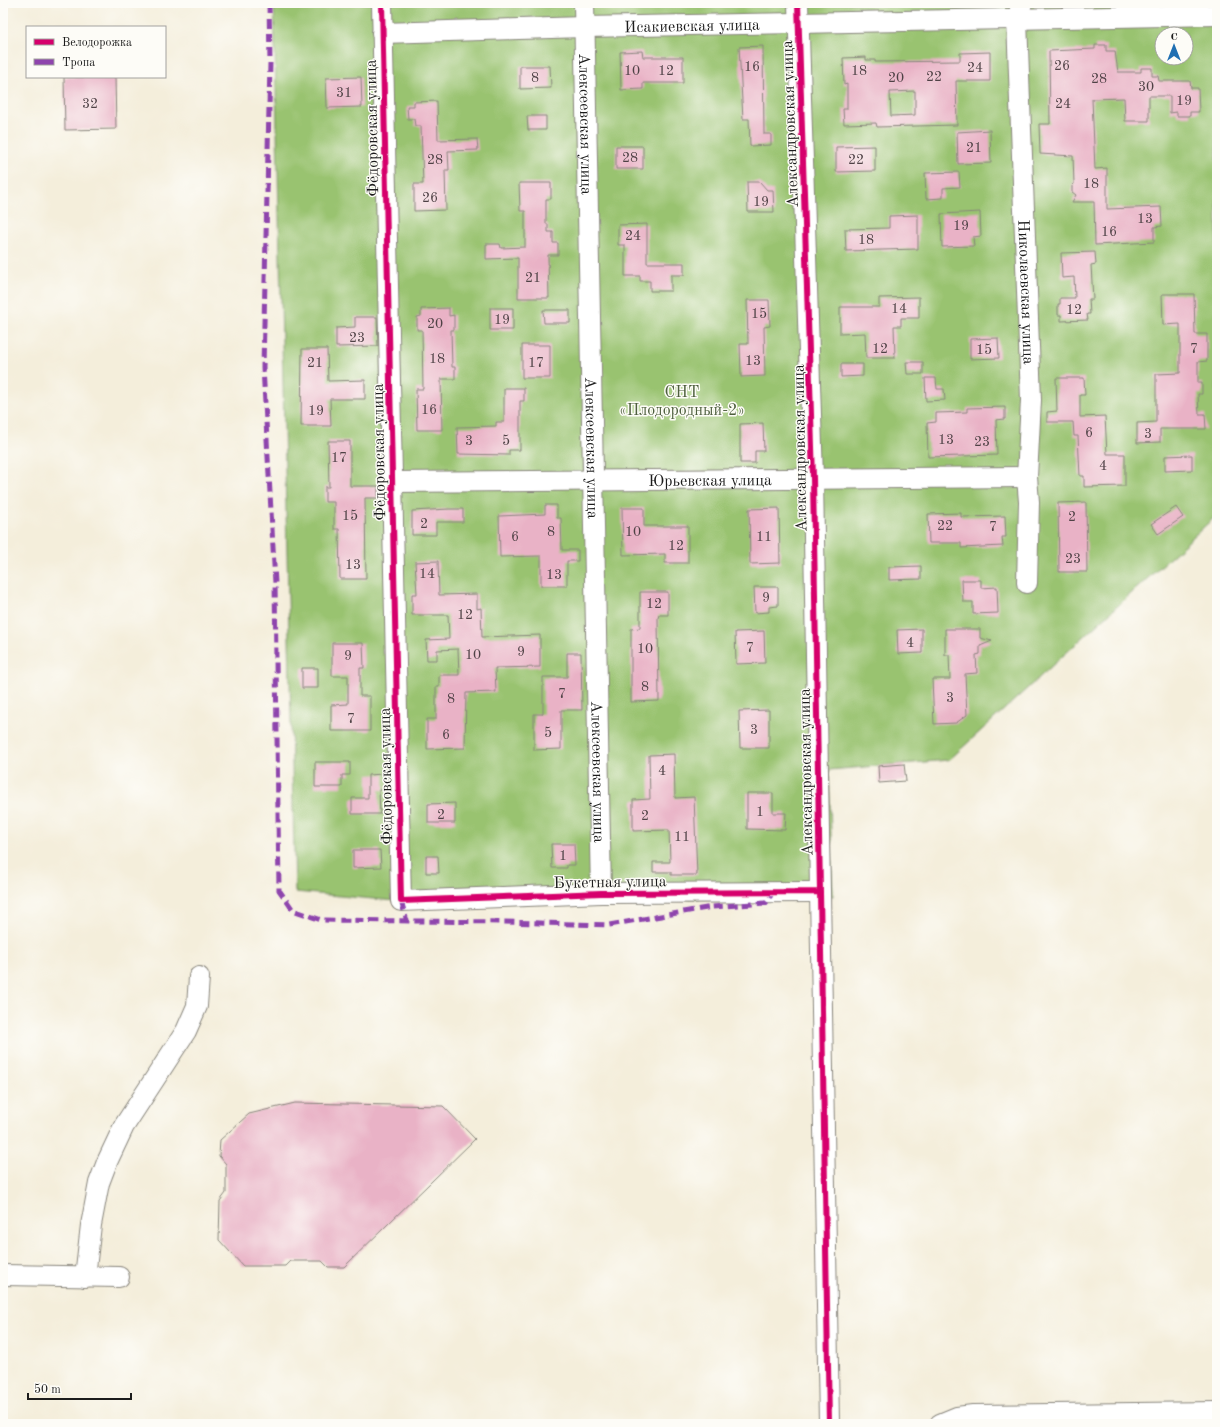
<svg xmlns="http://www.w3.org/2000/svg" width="1220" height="1427" viewBox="0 0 1220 1427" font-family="'Old Standard TT',serif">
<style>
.green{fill:#99c370;stroke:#5a7046;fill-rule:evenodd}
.building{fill:#e9b2c6;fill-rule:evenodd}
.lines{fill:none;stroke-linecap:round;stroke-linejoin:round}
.minor-casing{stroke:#88857c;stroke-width:22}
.minor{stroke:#fff;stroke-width:20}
.quiet{stroke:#8e44ad;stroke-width:5;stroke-dasharray:10 5;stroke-linecap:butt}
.cycleway-casing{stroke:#fdfcf7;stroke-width:8}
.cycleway{stroke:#d6006c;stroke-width:6}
.labels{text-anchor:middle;stroke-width:3;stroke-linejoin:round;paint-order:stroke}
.number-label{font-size:14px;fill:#4f4246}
.street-label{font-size:16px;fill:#1c1c1c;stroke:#fdfcf7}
.park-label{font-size:16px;fill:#4e5f3e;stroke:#fdfcf7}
</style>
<rect width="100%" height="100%" fill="#fdfcf7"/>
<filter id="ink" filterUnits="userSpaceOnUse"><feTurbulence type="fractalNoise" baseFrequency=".025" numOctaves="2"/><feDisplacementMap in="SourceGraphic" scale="8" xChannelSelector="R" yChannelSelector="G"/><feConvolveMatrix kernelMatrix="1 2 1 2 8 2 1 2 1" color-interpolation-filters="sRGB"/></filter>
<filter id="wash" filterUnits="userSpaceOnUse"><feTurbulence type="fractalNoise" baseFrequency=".012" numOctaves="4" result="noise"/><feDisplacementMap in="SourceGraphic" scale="16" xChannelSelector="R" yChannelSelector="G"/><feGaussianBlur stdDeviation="0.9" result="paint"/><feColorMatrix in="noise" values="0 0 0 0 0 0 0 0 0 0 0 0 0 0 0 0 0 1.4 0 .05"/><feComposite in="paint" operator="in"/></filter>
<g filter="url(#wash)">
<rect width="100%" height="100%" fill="#f4eedb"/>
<path class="green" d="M274,3H1217V515L949,760L829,770L833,896L418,903L295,892ZM1162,34H1186V58H1162Z"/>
<g id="blocks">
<path class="building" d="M1095,45H1106V51H1115L1118,72H1141V68H1152V76H1158L1159,81H1190L1191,88H1198L1199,112H1190V116H1177V112L1170,113V96H1149V121H1125L1124,98L1092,99L1095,169L1107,168V209L1161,207L1162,226L1154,227V242L1095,245L1094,202H1072L1076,195L1072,192V186L1074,184L1073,156L1040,154L1039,124H1050L1049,51L1095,49Z
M763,46L764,134H771V145L750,146L749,119H743L739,47Z
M642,51L643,57H683V83H643V89L621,90L620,52Z
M990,52V81H956L957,125L877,127L876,123L844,124L843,109H847V84L844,85L843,58L866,57V60H875V62L960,61V53ZM915,91V115L891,116L890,92Z
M520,66H550L551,88L520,89Z
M64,77H115L116,129L65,130Z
M361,77L362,107L327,108L326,78Z
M437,101L438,140L477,139L478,150L448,151L449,170H445L446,210L414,211V184H423L421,126H415L414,119H408L407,106H414V102Z
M527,116H546V130H528Z
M990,130L991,163L958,164L957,132Z
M616,146H643V169H616Z
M875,146V171L836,172V147Z
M959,172L960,187L943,188V198L926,199L925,173Z
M747,182H760L767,190H773L774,212H748Z
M519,183H551V199H546V224H548V232H553V243H558V255H548L549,298H518V258L486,259V244H500L501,248L525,247V211H520Z
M980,212L981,236L973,237L974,246L942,247L941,214Z
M918,215V249L846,251L845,229L889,228V216Z
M647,224V263H684V275H671V291H650V281H640V276H625V245H618V225Z
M1095,252L1096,264L1091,265L1093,299H1089L1090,314H1087L1088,320L1061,321V315H1058V304H1060V298H1075L1074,277L1062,278L1061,253Z
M1162,294H1194L1195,334H1207V361L1198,362V383H1202V394H1198L1199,414H1205L1206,429H1160V442L1137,443V423L1156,422V374L1180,373V324L1163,325Z
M919,297V318H901V326H894L895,358H866L865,333L840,334V307H879V298Z
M747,300H769L770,326L764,327L765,376L741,377L740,344H748Z
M449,308V316L454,315V330H451L452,367H455V379H441L442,430H417L416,389H423L422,330H417V317L421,316V309Z
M490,308H513V330H490Z
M543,310H570V323H544Z
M355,317H377L378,346L336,347V328L355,327Z
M998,338L999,358L970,359V339Z
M522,345H550V378H522Z
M302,349H327L328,381L365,380V399H330L331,426H301Z
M906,362H923V374H907Z
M841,364H863V376L841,377Z
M925,378H936L937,389H944L945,400L926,401Z
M1056,378H1084L1085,395H1080V417L1105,416L1107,454H1125V486L1084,487V476H1080L1078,436H1074L1073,422H1047V412L1057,411Z
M504,388H524V401H520V450H509V455L458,454L457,427L496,426V422H504Z
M1005,407V419L996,420L997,455L928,457L927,423L936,422V413L967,412V408Z
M763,423L764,451H755V463H740V424Z
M328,441H350V486H378V498H365L366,579H340L339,529H334V502H325V487H329Z
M1192,455V470L1165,471V456Z
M1086,502L1087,572H1059L1058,503Z
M545,505H557V518H561L562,550H578V561H567V586H541V556L500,557L499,516L545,514Z
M1176,507L1183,517L1158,534L1151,524Z
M622,508H644V526H688V563H665V554L623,555Z
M779,508L780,563L750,564L749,509Z
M449,509H463V522H436V535H412V511Z
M961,513V517L1005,516L1006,537H1002L1003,546L961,548V543H929L928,514Z
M438,561L439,595L477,594V609L481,608L482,637L540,635V667L495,668L496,692L466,693L465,748L427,749V719H436V686H439V675H459L458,649L437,650V660H427L426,640L449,639L448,615H412V594H417L415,562Z
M921,566V579L889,580V567Z
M962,580H981V588L997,587L998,613L973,614V602H963Z
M754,587H778V606L769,607V612L755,613Z
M640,592H668V615H659L658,618L659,701L631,702V629L640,628Z
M922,629V653L898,654L897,630Z
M945,629H980V638L992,641L980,646V654L976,655L977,673L965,674L967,715L956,723L934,724L932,679H950L949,655H945Z
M764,631L765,663L736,664L735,632Z
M332,643H363L364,668H360V696H370V731H331V705L348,704V676H332Z
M567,653H581L582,710H561V749L534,750V714H543V677H567Z
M302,668H318V688H302Z
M769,710V748H740L739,711Z
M674,754L675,798L694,797L697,875H671V872H653V862H670L669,830L633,831V800L650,799L649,755Z
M315,762H350V775H342V787H315Z
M904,764L906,781L879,783L878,766Z
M384,774V790H379L380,814H352V798H368V775Z
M747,793H773V813H786L785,830L747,829Z
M455,803V823H428V804Z
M551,844H574L575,865H567V868H552Z
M353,850H380L381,867L353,868Z
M426,856H438L439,873H426Z
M295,1103L443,1106L475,1139L344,1267H328L322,1261H290L285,1266H243L219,1240L220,1201L226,1193V1164L219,1156L220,1140L249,1114Z"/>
</g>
</g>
<g filter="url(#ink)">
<use href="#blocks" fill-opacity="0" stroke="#88857c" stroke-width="1"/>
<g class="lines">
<g class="minor-casing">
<g id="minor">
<path d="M382,3L401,901L601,893L820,892"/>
<path id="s1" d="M584,3L601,893"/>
<path d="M798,3L813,478L829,1424"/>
<path id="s2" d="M1022,3L1017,20L1031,400L1027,477L1029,502L1027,583"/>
<path id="s3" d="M382,33L584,27L1217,15"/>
<path id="s4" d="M392,482L1027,477"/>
<path d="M3,1275L119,1277"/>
<path d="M85,1277L91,1225L99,1183L107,1162L124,1126L186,1031L197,1006L199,977"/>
<path d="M940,1424L957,1417L973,1415L1217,1412"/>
</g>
</g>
<use href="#minor" class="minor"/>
<path class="quiet" d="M269,3L270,63L263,367L275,583L279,890L293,910L321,920L505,922L609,925L712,907L766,903L773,892
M401,901L407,921"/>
<g class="cycleway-casing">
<path id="cycleway" d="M382,3L401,901L601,893L820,892
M798,3L813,478L829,1424"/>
</g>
<use href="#cycleway" class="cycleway"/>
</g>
</g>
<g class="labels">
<g class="number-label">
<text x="1062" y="70">26</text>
<text x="752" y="71">16</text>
<text x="975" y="72">24</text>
<text x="632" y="75">10</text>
<text x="666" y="75">12</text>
<text x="859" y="75">18</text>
<text x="934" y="81">22</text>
<text x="535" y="82">8</text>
<text x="896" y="82">20</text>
<text x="1099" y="83">28</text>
<text x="1146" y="91">30</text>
<text x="344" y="97">31</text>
<text x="1184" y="105">19</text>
<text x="90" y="108">32</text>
<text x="1063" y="108">24</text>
<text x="974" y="152">21</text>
<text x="630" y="162">28</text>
<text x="435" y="164">28</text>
<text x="856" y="164">22</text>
<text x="1091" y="188">18</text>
<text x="430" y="202">26</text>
<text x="761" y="206">19</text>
<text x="1145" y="223">13</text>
<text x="961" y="230">19</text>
<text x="1109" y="236">16</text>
<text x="633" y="240">24</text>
<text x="866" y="244">18</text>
<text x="533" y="282">21</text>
<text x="899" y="313">14</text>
<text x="1074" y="314">12</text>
<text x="759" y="318">15</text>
<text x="502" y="324">19</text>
<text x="435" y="328">20</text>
<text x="357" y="342">23</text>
<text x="880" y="353">12</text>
<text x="1194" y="353">7</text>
<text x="984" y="354">15</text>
<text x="437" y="363">18</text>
<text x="753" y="365">13</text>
<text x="315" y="367">21</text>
<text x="536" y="367">17</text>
<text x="429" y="414">16</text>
<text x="316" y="415">19</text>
<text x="1089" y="437">6</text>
<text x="1148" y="438">3</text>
<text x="946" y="444">13</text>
<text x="469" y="445">3</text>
<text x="506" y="445">5</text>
<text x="982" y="446">23</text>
<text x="339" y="462">17</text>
<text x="1103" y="470">4</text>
<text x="350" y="520">15</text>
<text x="1072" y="521">2</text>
<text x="424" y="528">2</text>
<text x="945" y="530">22</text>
<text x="993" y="531">7</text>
<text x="551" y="536">8</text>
<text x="633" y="536">10</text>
<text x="515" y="541">6</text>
<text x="764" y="541">11</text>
<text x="676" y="550">12</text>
<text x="1073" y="563">23</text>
<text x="353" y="569">13</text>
<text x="427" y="578">14</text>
<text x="554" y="579">13</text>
<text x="766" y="602">9</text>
<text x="654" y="608">12</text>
<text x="465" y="619">12</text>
<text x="910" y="647">4</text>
<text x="750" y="652">7</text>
<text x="645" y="653">10</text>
<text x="521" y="656">9</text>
<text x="473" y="659">10</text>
<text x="348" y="660">9</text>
<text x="645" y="691">8</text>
<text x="562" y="698">7</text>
<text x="950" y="702">3</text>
<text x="451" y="703">8</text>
<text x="351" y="723">7</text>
<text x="754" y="734">3</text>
<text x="548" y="737">5</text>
<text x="446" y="739">6</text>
<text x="662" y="775">4</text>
<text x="760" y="816">1</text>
<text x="441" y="819">2</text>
<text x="645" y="820">2</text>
<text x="682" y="841">11</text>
<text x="563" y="860">1</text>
</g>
<g class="street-label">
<text dy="6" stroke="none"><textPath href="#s3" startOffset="310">Исакиевская улица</textPath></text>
<text dy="6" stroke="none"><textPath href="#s1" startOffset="121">Алексеевская улица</textPath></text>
<text transform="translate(789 124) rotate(-92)" y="6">Александровская улица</text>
<text transform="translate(371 128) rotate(-91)" y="6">Фёдоровская улица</text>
<text dy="6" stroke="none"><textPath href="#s2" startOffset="290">Николаевская улица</textPath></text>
<text dy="6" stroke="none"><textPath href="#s1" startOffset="445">Алексеевская улица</textPath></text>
<text transform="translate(799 448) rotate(-91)" y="6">Александровская улица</text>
<text transform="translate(378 452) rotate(-91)" y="6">Фёдоровская улица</text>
<text dy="6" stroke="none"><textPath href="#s4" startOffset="318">Юрьевская улица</textPath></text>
<text dy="6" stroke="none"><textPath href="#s1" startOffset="769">Алексеевская улица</textPath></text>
<text transform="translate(805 772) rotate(-91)" y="6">Александровская улица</text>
<text transform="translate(385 776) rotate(-91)" y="6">Фёдоровская улица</text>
<text transform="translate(610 881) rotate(-1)" y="6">Букетная улица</text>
</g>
<g class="park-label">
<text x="682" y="397">СНТ<tspan x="682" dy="18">«Плодородный-2»</tspan></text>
</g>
</g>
<rect width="1220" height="1427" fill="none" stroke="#fdfcf7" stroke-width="16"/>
<rect x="26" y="26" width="140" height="52" fill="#fdfcf7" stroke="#a3a29f"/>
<rect x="34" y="39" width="20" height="6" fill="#d6006c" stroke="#a3a29f"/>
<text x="62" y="46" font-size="12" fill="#1c1c1c">Велодорожка</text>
<rect x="34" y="59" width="20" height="6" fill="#8e44ad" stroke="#a3a29f"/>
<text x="62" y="66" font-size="12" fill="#1c1c1c">Тропа</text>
<g transform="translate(1174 46)"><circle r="19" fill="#fdfcf7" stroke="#a3a29f"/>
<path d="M0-3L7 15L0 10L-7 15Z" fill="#1f6fb2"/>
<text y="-6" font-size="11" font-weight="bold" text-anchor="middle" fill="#1c1c1c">С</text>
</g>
<path d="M28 1393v6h103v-6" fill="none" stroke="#1c1c1c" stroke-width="2"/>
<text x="34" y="1393" font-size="12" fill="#1c1c1c" stroke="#fdfcf7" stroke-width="3" paint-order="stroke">50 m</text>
</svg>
